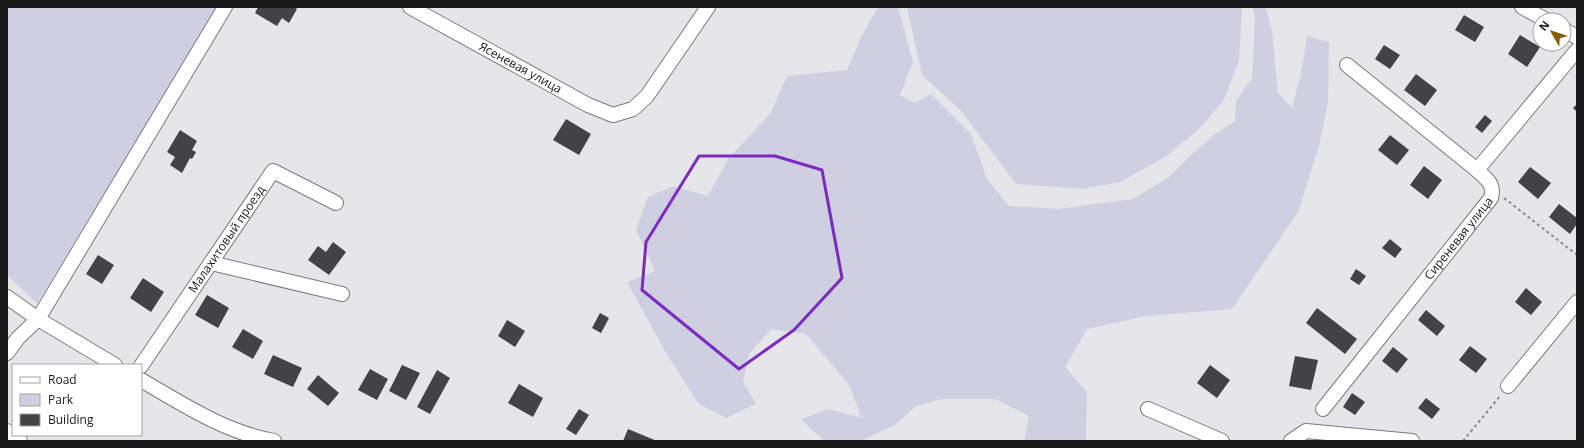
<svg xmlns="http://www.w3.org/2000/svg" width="1584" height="448" viewBox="0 0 1584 448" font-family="'Open Sans',sans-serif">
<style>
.green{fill:#cfcfe2}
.building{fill:#434346}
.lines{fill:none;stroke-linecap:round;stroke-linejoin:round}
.minor-casing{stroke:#7a7a7e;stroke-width:16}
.path{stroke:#8c8c90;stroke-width:2;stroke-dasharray:3 3;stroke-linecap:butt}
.minor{stroke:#fff;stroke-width:14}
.marked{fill:none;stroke:#7b2cbf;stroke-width:3;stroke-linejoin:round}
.labels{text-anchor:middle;stroke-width:4;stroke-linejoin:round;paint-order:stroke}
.street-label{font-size:12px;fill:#181819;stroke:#fff}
</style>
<rect width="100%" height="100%" fill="#e5e5ea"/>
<path class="green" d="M7,7H218L37,303L7,275Z
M881,7H898L913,62L900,95L915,103L931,94L971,134L987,179L1009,206L1059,209L1133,199L1169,177L1193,153L1214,135L1235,121L1236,101L1252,79L1255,19L1253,7H1266L1272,32L1278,93L1292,108L1301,74L1307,36L1329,42L1328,103L1319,146L1298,212L1232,309L1146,316L1087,329L1065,367L1087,392L1086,441H1024L1029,416L995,399H942L916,406L895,425L861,441H824L801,419L829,409L861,418L850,386L806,334L771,329L749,354L743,382L756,404L726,418L699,404L669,358L627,282L655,271L636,230L648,197L674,186L708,196L728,159L770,114L787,76L847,70L862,35L877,9Z
M907,7H1242L1239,60L1224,100L1199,129L1165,157L1120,182L1083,189L1016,184L961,111L922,75Z"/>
<path class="building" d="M258,7H294L297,9L289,23L282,18L277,26L255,13Z
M1464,15L1484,27L1475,42L1455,30Z
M1520,35L1540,47L1527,67L1508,54Z
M1384,45L1400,55L1390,69L1375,59Z
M1416,74L1437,90L1425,106L1404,90Z
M1577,104V112L1573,108Z
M1485,115L1492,121L1482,133L1475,127Z
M566,119L591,134L579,155L553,140Z
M180,130L197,141L192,150L196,152L192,159L190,158L182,173L170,165L175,157L167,152Z
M1390,135L1409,150L1397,165L1378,150Z
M1424,166L1442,180L1428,199L1410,185Z
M1530,167L1551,183L1538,199L1518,182Z
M1559,204L1577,218V224L1570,234L1549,217Z
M1390,239L1402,249L1395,258L1382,248Z
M333,242L346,252L329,275L308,260L318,246L326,252Z
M98,255L114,265L102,284L86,274Z
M1356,269L1366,276L1359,285L1350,279Z
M143,278L164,292L151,312L130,298Z
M1526,288L1542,302L1531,315L1515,302Z
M207,295L229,308L218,328L195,315Z
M1317,308L1357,339L1345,354L1306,323Z
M1426,310L1445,326L1437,336L1418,320Z
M600,313L609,318L601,333L592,328Z
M507,320L525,331L515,347L498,336Z
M243,329L263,341L253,359L232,347Z
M1470,346L1487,359L1476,373L1459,360Z
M1393,347L1408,359L1397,373L1382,361Z
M273,355L302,368L293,387L264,374Z
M1295,356L1318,360L1311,390L1289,386Z
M402,365L420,373L406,400L389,391Z
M1210,365L1230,380L1217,398L1197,383Z
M370,369L388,379L377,400L358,390Z
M437,370L450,378L430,414L417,407Z
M318,375L339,393L328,406L307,389Z
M519,384L543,398L533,417L508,403Z
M1352,393L1365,402L1355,415L1343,407Z
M1426,398L1440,409L1432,419L1418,408Z
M579,409L589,415L576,435L566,429Z
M628,429L657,441H623Z"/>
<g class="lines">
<g class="minor-casing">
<g id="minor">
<path id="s1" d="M410,7L588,105L613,115L633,109L647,96L708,7"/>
<path d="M1522,7L1546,20"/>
<path d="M1564,30L1577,37"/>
<path d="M1347,65L1477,170"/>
<path d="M211,263L342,294"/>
<path d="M7,297L38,319L115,365"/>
<path d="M7,353L18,338L38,319L225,7"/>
<path id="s2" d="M141,366L273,171L336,203"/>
<path d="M141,380C184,405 225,432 274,441"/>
<path d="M1508,386L1577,302"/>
<path d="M1148,409L1222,441"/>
<path id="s3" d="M1323,409L1491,198C1495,183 1486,179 1477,170L1577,50"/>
<path d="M7,431L20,441"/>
<path d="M1291,441L1306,431L1412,441"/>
</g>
</g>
<path class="path" d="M1504,198L1577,255
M1463,441L1501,395"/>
<use href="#minor" class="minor"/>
</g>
<path class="marked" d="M699,156H775L822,170L842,278L794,330L739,369L642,290L646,242Z"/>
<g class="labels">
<g class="street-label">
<text dy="4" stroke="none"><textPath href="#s1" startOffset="126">Ясеневая улица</textPath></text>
<text dy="4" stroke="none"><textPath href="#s3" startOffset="218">Сиреневая улица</textPath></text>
<text dy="4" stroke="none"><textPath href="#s2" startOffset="153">Малахитовый проезд</textPath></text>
</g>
</g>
<rect width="1584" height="448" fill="none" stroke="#181819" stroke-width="16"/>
<rect x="12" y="364" width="130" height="72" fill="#ffffff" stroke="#a3a3a3"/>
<rect x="20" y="377" width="20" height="6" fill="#ffffff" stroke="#a3a3a3"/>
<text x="48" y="384" font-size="12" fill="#181819">Road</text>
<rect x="20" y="394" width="20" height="12" fill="#cfcfe2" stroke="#a3a3a3"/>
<text x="48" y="404" font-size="12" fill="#181819">Park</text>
<rect x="20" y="414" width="20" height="12" fill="#434346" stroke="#a3a3a3"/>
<text x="48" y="424" font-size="12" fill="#181819">Building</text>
<g transform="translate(1552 32) rotate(309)"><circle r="19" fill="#ffffff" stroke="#a3a3a3"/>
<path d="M0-3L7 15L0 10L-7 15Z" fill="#895d00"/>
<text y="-6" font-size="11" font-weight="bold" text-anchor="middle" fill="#181819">N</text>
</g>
</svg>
